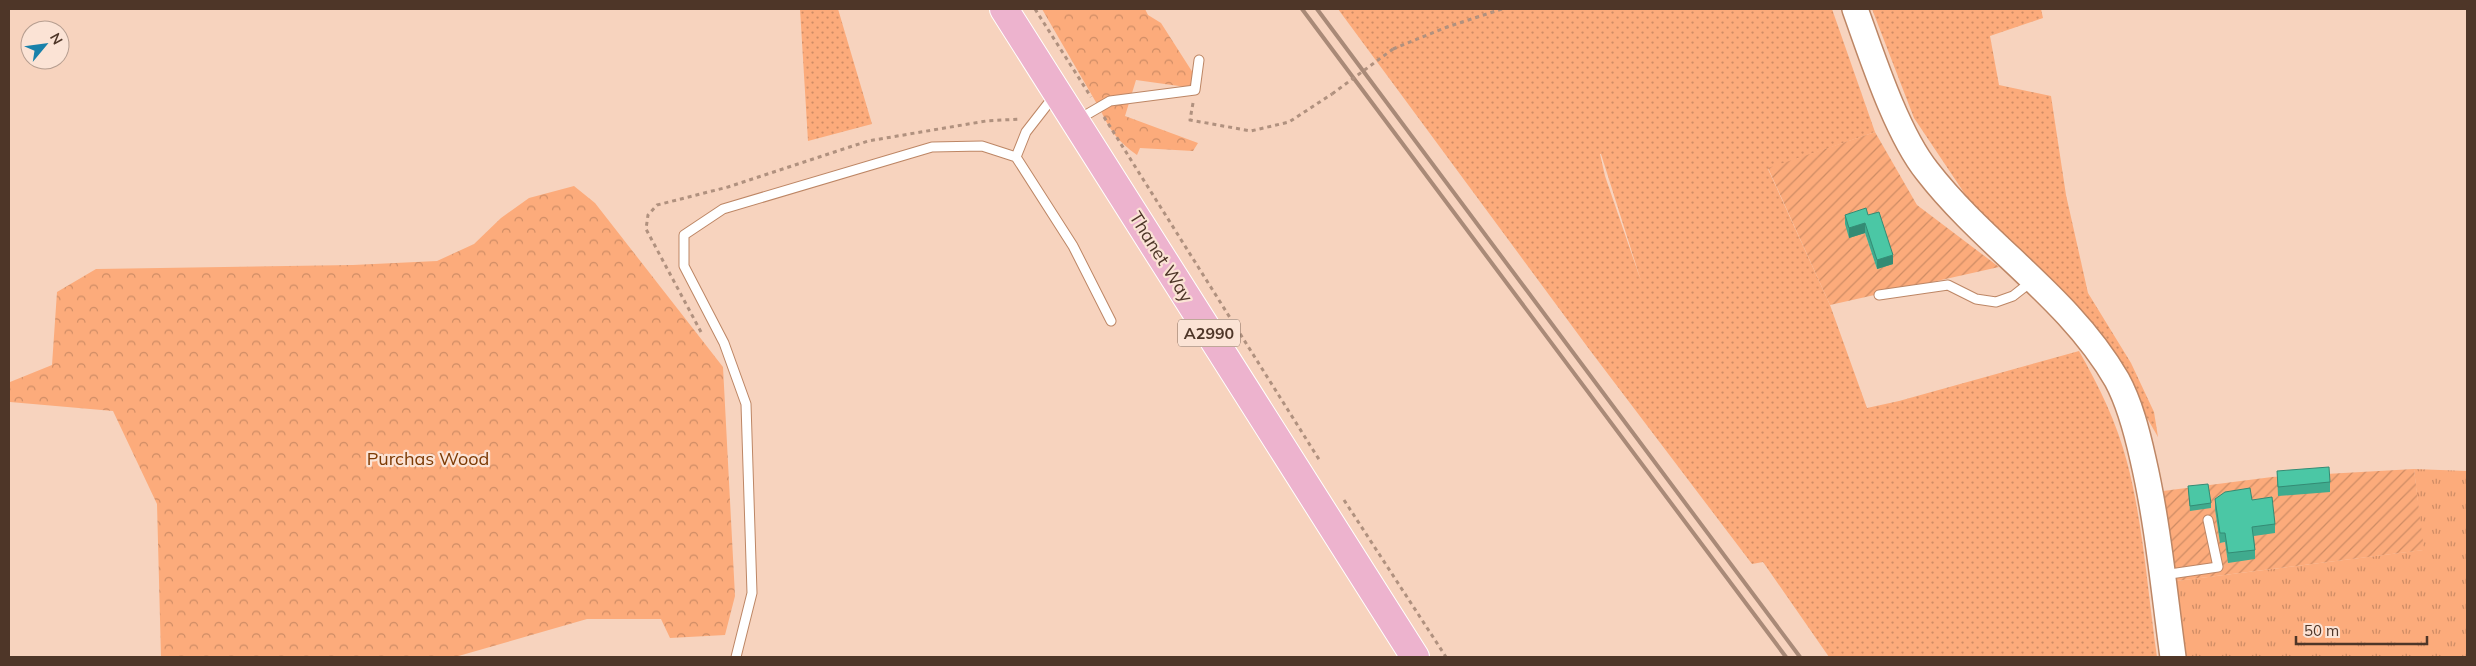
<svg xmlns="http://www.w3.org/2000/svg" width="2476" height="666" viewBox="0 0 2476 666" font-family="Mulish,sans-serif">
<style>
.grass{fill:url(#grass-dots);fill-rule:evenodd}
.forest{fill:url(#forest-crowns)}
.park{fill:url(#park-tufts)}
.garden{fill:url(#garden-furrows);fill-rule:evenodd}
.lines{fill:none;stroke-linecap:round;stroke-linejoin:round}
.service-casing{stroke:#bd8665;stroke-width:11}
.secondary-casing{stroke:#bd8665;stroke-width:28}
.primary-casing{stroke:#fff;stroke-width:30}
.path{stroke:#b0917f;stroke-width:3;stroke-dasharray:4 4;stroke-linecap:butt}
.service{stroke:#fff;stroke-width:9}
.secondary{stroke:#fff;stroke-width:25}
.primary{stroke:#edb3ce;stroke-width:28}
.rail{stroke:#a98a78;stroke-width:4}
.path-bridge{stroke:#b0917f;stroke-width:3;stroke-dasharray:4 4;stroke-linecap:butt}
.wall{fill:#40ab8e}
.shaded-wall{fill:#348b74}
.building{fill:#4bc7a5;stroke:#348b74}
.labels{text-anchor:middle;stroke-width:4.5;stroke-linejoin:round;paint-order:stroke}
.shield{fill:#fbe3d5;stroke:#826a5c;stroke-width:1}
.shield-label{font-size:16px;font-weight:bold;fill:#4e3628}
.street-label{font-size:18px;fill:#4e3628;stroke:#fbe3d5}
.park-label{font-size:18px;fill:#7d3b05;stroke:#fbe3d5}
</style>
<defs>
<pattern id="grass-dots" width="8" height="8" patternUnits="userSpaceOnUse" patternTransform="scale(1.25)"><rect width="8" height="8" fill="#fcab7b"/><path d="M2 2h.1M6 6h.1" fill="none" stroke="#ce8c65" stroke-width="1.8" stroke-linecap="round"/></pattern>
<pattern id="forest-crowns" width="20" height="18" patternUnits="userSpaceOnUse" patternTransform="scale(1.25)"><rect width="20" height="18" fill="#fcab7b"/><path d="M2 6a3 3 0 1 1 6 0M12 15a3 3 0 1 1 6 0" fill="none" stroke="#ce8c65"/></pattern>
<pattern id="park-tufts" width="24" height="20" patternUnits="userSpaceOnUse" patternTransform="scale(1.25)"><rect width="24" height="20" fill="#fcab7b"/><path d="M3 7l-1-3M5 7V3M7 7l1-3M15 17l-1-3M17 17v-4M19 17l1-3" fill="none" stroke="#ce8c65"/></pattern>
<pattern id="garden-furrows" width="10" height="10" patternUnits="userSpaceOnUse" patternTransform="scale(1.25)"><rect width="10" height="10" fill="#fcab7b"/><path d="M-1 1l2-2M0 10L10 0M9 11l2-2" fill="none" stroke="#ce8c65"/></pattern>
</defs>
<rect width="100%" height="100%" fill="#f7d3be"/>
<path class="grass" d="M800,9H838L872,124L808,141Z
M1338,9H1832L1875,132L1768,169L1830,305L1867,408L1899,401L2079,351C2099,386 2117,423 2127,462C2143,522 2148,595 2157,657H1829L1763,562L1752,564L1589,349ZM1600,154H1601L1641,281L1605,176Z
M1872,9H2041L2043,18L1990,36L1999,85L2051,96L2066,195L2088,293L2131,363L2154,412L2158,437L2094,326L1981,218L1914,118Z"/>
<path class="forest" d="M1042,9H1145L1148,15L1161,23L1193,73L1192,86L1186,87L1136,80L1125,116L1198,143L1193,151L1140,148L1137,155C1119,142 1110,131 1101,111Z
M574,186L595,203L723,367L735,596L725,635L670,638L661,619H587L455,657H161L157,504L113,411L10,402V382L52,365L57,292L96,269L353,265L437,261L474,244L501,218L529,198Z"/>
<path class="park" d="M2414,469L2467,471V657H2185L2176,581L2423,550Z"/>
<path class="garden" d="M1875,132L1917,205L1999,267L1830,305L1768,168ZM1879,222L1877,269L1865,233Z
M2414,469L2424,550L2176,581L2163,491L2272,477ZM2272,507L2252,536L2220,543Z"/>
<g class="lines">
<g class="service-casing">
<path id="service" d="M1054,96L1026,132L1016,157L1073,246L1111,321
M1079,119L1110,101L1195,90L1199,60
M1879,295L1948,285L1976,299L1996,302L2013,296L2032,281
M2163,575L2218,567L2208,520
M736,657L752,593L746,404L724,343L684,266V235L723,209L932,147L982,146L1016,157"/>
</g>
<g class="secondary-casing">
<path id="secondary" d="M1855,9C1872,56 1896,132 1927,171C1985,246 2069,297 2117,380C2130,404 2137,432 2143,459C2158,524 2164,591 2173,657"/>
</g>
<g class="primary-casing">
<path id="primary" d="M1004,9L1415,657"/>
</g>
<path class="path" d="M1035,9L1091,97
M1393,49L1447,27L1502,9
M1193,103L1190,120L1251,131L1289,122L1332,94
M1104,117L1320,461
M701,332L646,229L648,215L657,205L728,187L868,141L986,121L1020,119
M1344,500L1446,657"/>
<use href="#service" class="service"/>
<use href="#secondary" class="secondary"/>
<use href="#primary" class="primary"/>
<path class="rail" d="M1302,9L1786,657
M1317,9L1800,657"/>
<path class="path-bridge" d="M1332,94L1393,49"/>
</g>
<path class="wall" d="M1845,215H1868L1893,264L1877,269L1865,233L1849,238L1845,224Z
M2277,471L2330,482V492L2278,496Z
M2188,486L2211,503V508L2190,511Z
M2215,499L2252,500L2275,524V533L2254,536L2255,550V559L2228,563L2225,542L2220,543L2215,509Z"/>
<path class="shaded-wall" d="M1865,223V233L1849,238V228Z
M1893,255V264L1877,269V260Z"/>
<path class="building" d="M1866,208L1868,215L1879,212L1893,255L1877,260L1865,223L1849,228L1845,215Z
M2329,467L2330,482L2278,487L2277,471Z
M2208,484L2211,503L2190,506L2188,486Z
M2250,488L2252,500L2272,497L2275,524L2252,527L2255,550L2228,553L2225,533H2220L2215,499L2225,492Z"/>
<g class="labels">
<rect class="shield" x="1178" y="319.5" width="62" height="27" rx="4"/>
<g class="shield-label">
<text x="1209" y="339">A2990</text>
</g>
<g class="street-label">
<text transform="translate(1161 257) rotate(58)" y="6">Thanet Way</text>
</g>
<g class="park-label">
<text x="428" y="465">Purchas Wood</text>
</g>
</g>
<rect width="2476" height="666" fill="none" stroke="#4e3628" stroke-width="20"/>
<g transform="translate(45 45) rotate(61)"><circle r="24" fill="#fbe3d5" stroke="#b69e90"/>
<path d="M0-4L9 19L0 12L-9 19Z" fill="#1881aa"/>
<text y="-8" font-size="14" font-weight="bold" text-anchor="middle" fill="#4e3628">N</text>
</g>
<path d="M2296 636v8h131v-8" fill="none" stroke="#4e3628" stroke-width="2.5"/>
<text x="2304" y="636" font-size="15" fill="#4e3628" stroke="#fbe3d5" stroke-width="4" paint-order="stroke">50 m</text>
</svg>
